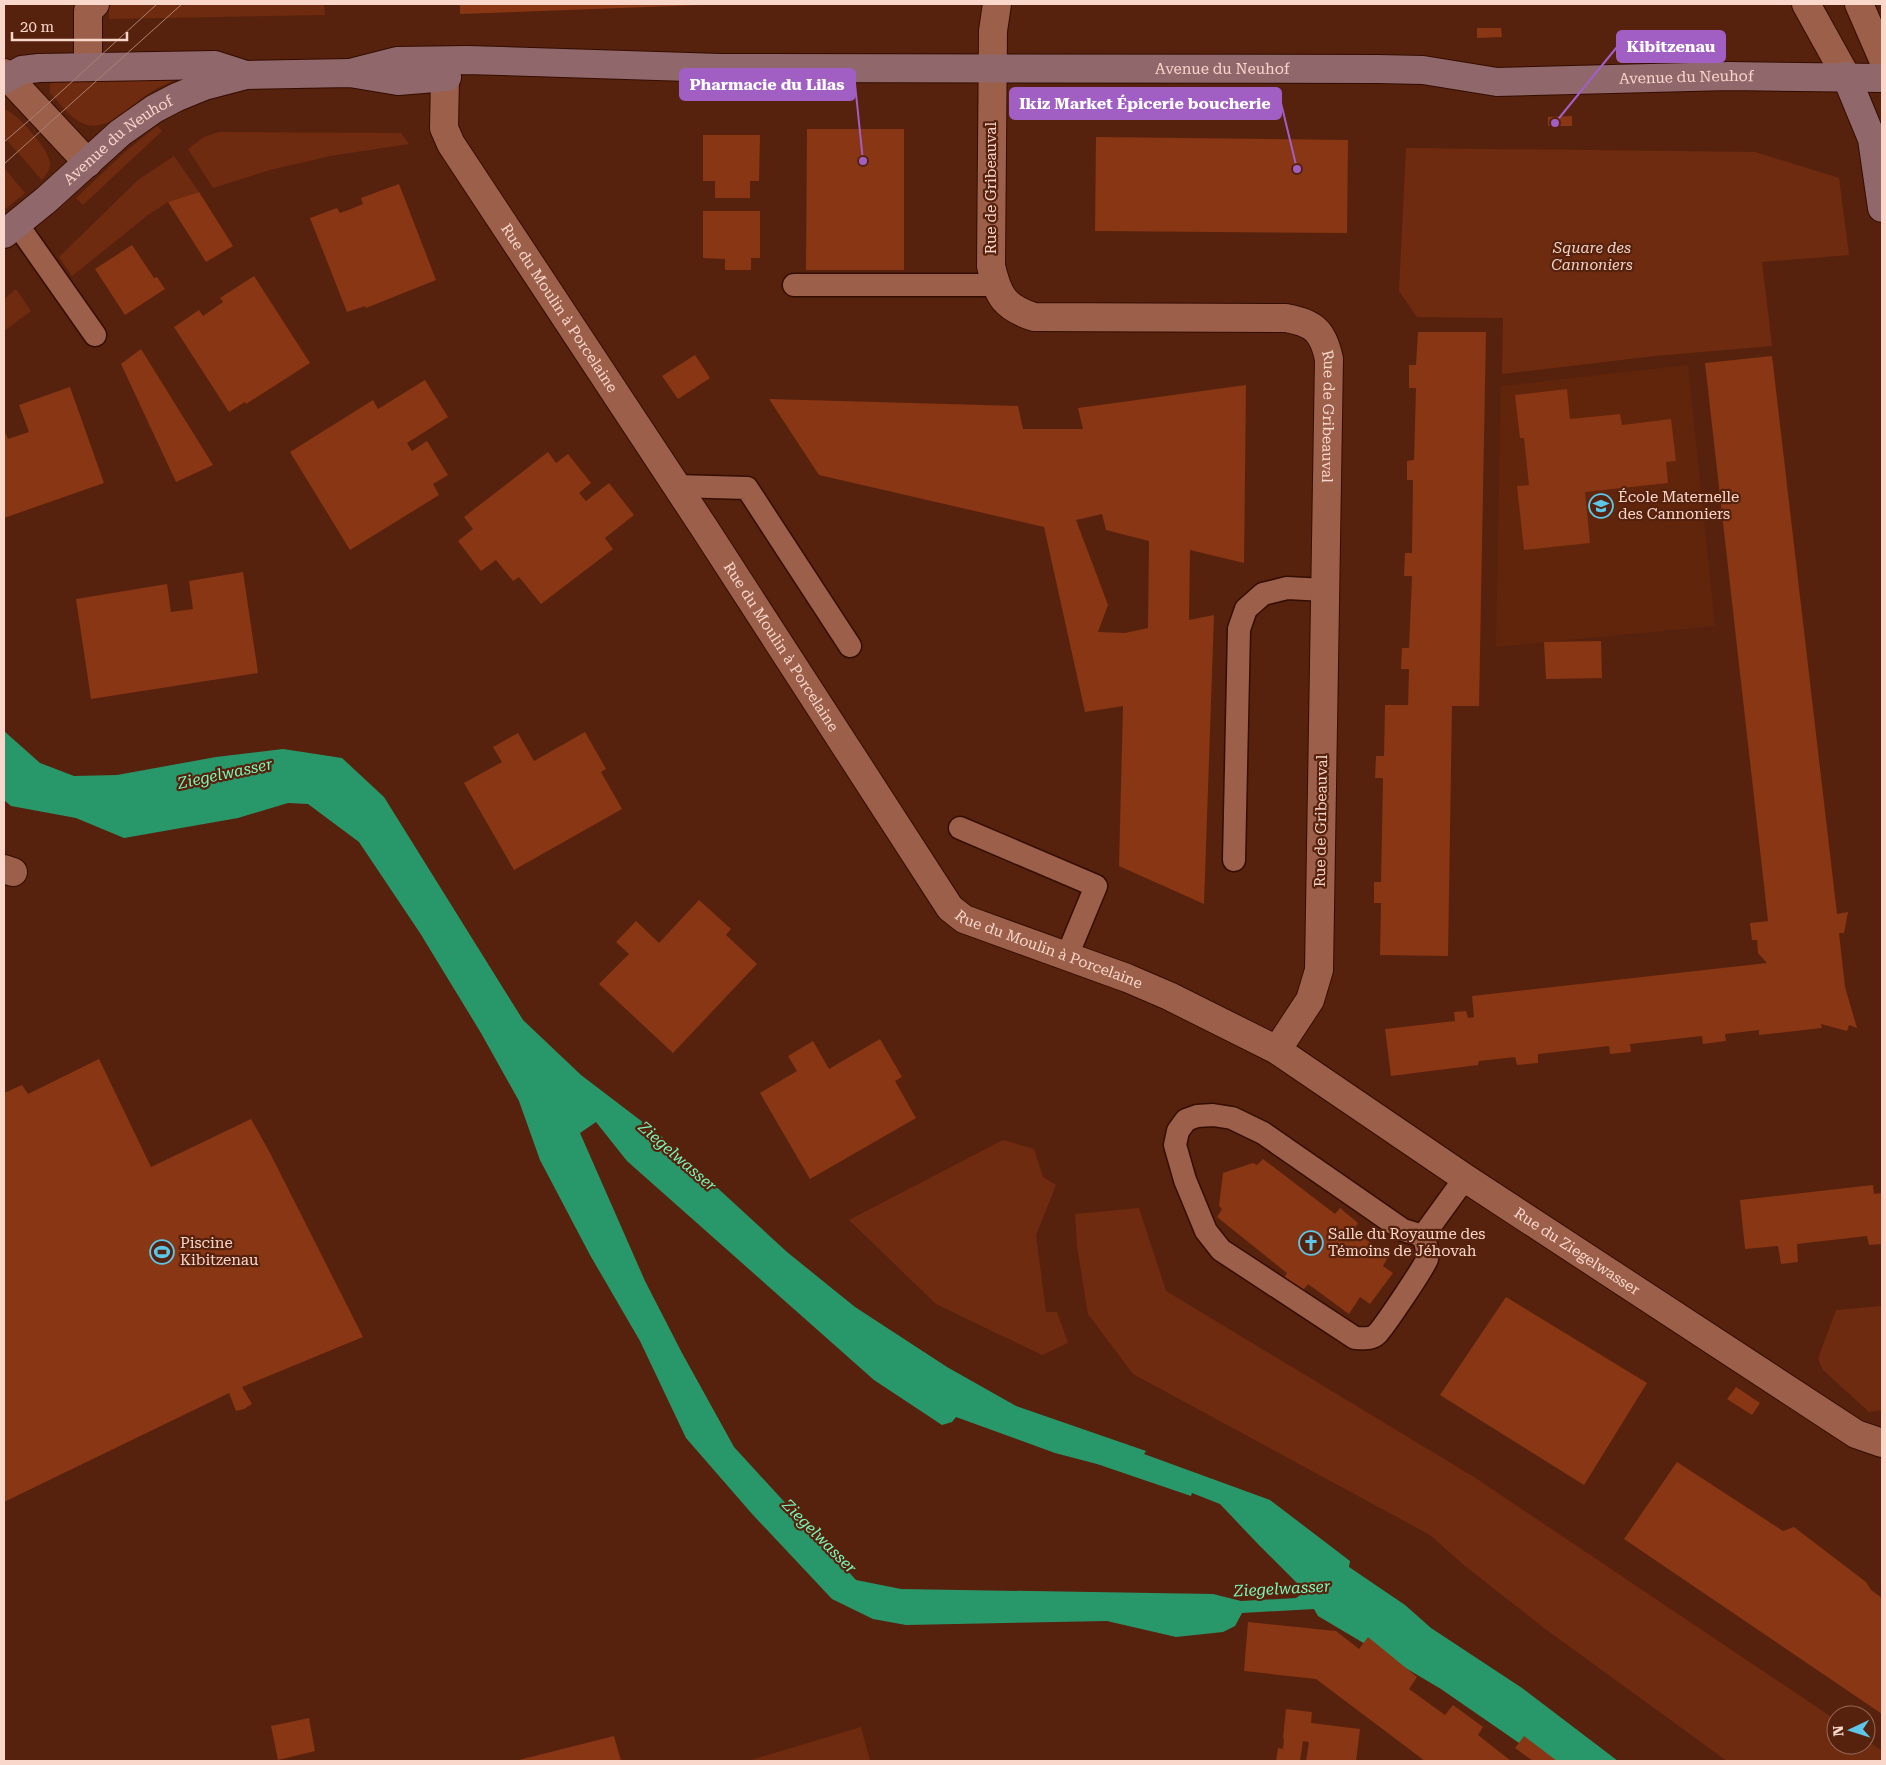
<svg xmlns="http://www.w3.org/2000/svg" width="1886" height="1765" viewBox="0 0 1886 1765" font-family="'Roboto Serif',serif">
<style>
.built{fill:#61250c}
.green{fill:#6f2b0f}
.water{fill:#28986a;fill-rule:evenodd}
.building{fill:#883613;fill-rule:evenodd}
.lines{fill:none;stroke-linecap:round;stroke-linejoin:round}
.lane-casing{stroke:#340d01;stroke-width:25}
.street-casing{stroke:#340d01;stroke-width:30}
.secondary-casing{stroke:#340d01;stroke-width:30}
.lane{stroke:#9b5f4a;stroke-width:22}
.street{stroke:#9b5f4a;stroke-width:28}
.secondary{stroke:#90686b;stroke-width:28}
.tram{stroke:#ab8070;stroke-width:1}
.labels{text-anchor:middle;stroke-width:4.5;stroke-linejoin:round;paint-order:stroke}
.street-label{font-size:15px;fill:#f9d7cb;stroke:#57220d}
.park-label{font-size:15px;font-style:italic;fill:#f0d3c8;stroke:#57220d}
.poi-label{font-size:15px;fill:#f9d7cb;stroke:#57220d;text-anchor:start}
.water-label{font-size:16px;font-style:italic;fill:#77f9bc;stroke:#57220d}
.leader{fill:none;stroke:#a15fc3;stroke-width:2}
.callout-dot{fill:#a15fc3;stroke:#57220d;stroke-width:2}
.callout{fill:#a15fc3;stroke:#a15fc3;stroke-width:2}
.callout-label{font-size:16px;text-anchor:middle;font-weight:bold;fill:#fff}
</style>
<rect width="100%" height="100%" fill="#57220d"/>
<path class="built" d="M1688,365L1715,626L1496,647L1501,386Z"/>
<path class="green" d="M112,4H324L325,15L109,19V7Z
M176,77L175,80C167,84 158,87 151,92C128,106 103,141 74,118C65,111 58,101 50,93V84L53,82L101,78Z
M4,109C16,112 49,149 50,163C50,170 46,175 42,180L4,137Z
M157,126L162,131L83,205L76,198L126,151Z
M219,132L401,133L409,144L330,156L270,170L213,188L188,149L204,137Z
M1406,148L1755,152L1839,178L1849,255L1762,262L1772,346L1655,356L1502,374L1503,318L1417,317L1399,291Z
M174,156L199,192L168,202L148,215L72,276L59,257L138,180Z
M4,168L25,193L4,210Z
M16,289L31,311L4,331V299Z
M1003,1140L1034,1149L1043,1177L1056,1185L1036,1235L1046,1312H1057L1068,1343L1042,1355L936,1304L849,1220Z
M1139,1208L1166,1291L1474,1477L1836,1720V1745H1866V1740L1882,1751V1761H1727L1544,1628L1465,1566L1430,1535L1133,1374L1088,1314L1077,1246L1075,1214Z
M1882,1306V1410L1869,1412L1823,1370L1818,1359L1836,1310Z
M861,1727L870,1761H748Z"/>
<path class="water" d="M4,731L40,763L74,776L117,775L216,757L283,749L342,758L384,797L523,1020L581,1075L661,1136L787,1252L855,1307L947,1367L1016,1406L1146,1451L1144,1454L1270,1500L1350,1561L1349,1567L1405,1605L1431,1628L1522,1688L1618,1761H1545L1441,1689L1318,1616L1314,1609L1242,1613L1235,1626L1223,1632L1176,1637L1107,1621L906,1625L873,1619L832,1599L753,1515L686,1438L640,1341L590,1255L540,1160L519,1101L481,1033L420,933L359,842L308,804L288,803L238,818L124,838L76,818L11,806L4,800ZM596,1122L627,1161L874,1380L942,1425L952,1422L956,1417L1055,1453L1097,1464L1191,1496L1192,1493L1220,1504L1257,1543L1301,1587L1303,1593L1296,1598L1241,1601L1213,1594L901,1589L856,1580L734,1447L682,1353L645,1281L580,1133Z"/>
<path class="building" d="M460,4H700V5L460,14Z
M1477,28H1501L1502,37L1477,38Z
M1572,116V126H1548V117Z
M807,129H904V270H806Z
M703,135H760L759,181H750V198H715V181H703Z
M1096,137L1348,140L1347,233L1095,231Z
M399,184L436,280L366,308L365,306L347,312L310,218L337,208L340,213L351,209L363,204L361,198Z
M199,192L233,246L206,262L168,202Z
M703,211H760V258H751V270H725V259L703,258Z
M132,245L154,278L157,277L165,289L125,315L95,269Z
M254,276L310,363L246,404L245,402L229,412L174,327L199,310L203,316L223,302L220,298Z
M1418,332H1486L1479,706H1452L1448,956L1380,955L1381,903H1374V882H1381L1383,778H1375L1376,756H1384L1385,705H1408L1409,669H1401L1402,648H1409L1412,576H1404L1405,553H1412L1413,480H1407V461L1414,460L1416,388H1409V365H1416Z
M141,349L213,465L176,482L121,364Z
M695,355L710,378L678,399L662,376Z
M1772,356L1837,914L1848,912L1844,933H1839L1845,987L1857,1028L1849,1025L1847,1031L1821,1024L1822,1028L1759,1035V1030L1725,1034L1726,1041L1703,1044L1702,1036L1630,1044L1631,1052L1610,1054L1609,1046L1538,1054V1063L1517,1065L1515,1057L1479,1061L1478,1065L1391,1076L1385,1029L1455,1021L1454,1012L1466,1011L1468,1018L1474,1017L1472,996L1767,963L1758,953L1757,940H1752L1750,923L1768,921L1705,363Z
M425,380L448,417L407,443L412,451L427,441L448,475L433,484L439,495L350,550L290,452L373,400L378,409Z
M1246,385L1244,563L1190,550L1189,620L1214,615L1204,904L1119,866L1123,706L1085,712L1044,527L819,475L769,399L1018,406L1023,429H1083L1078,408ZM1102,514L1106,530L1149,541L1148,628L1125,633L1098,632L1108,605L1076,520Z
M70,387L104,483L4,518V430L8,439L29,432L19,405Z
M1567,389L1570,419L1620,414L1622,425L1671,419L1676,461L1666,462L1668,483L1585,492L1590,543L1524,550L1517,486L1529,485L1524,438H1520L1515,395Z
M548,452L556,463L568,454L591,483L579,493L586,501L609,483L634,515L605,538L613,549L541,604L519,577L513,581L496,560L481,571L458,541L473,529L464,517Z
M243,572L258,673L91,699L76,599L167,584L171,612L193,609L189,581Z
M1601,641L1602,678L1546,679L1544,642Z
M585,732L606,769L601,772L622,809L514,870L464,783L502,762L493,747L518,733L534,761Z
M699,900L731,929L726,935L757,964L673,1053L599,984L629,954L616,942L636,921L659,943Z
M880,1039L902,1077L895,1081L916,1118L810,1179L760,1093L797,1071L788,1056L813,1041L829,1069Z
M99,1059L151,1167L251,1119L270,1153L363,1337L242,1387L252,1404L244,1409L236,1411L229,1393L4,1502V1093L22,1085L28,1094Z
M1263,1159L1335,1214L1340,1208L1358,1223L1354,1230L1388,1257L1383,1266L1393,1273L1370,1304L1360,1297L1349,1314L1308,1284L1301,1293L1283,1279L1287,1273L1217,1217L1222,1209L1219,1206L1223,1173L1253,1163L1257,1165Z
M1873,1185L1874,1194L1882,1193V1244L1869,1245L1867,1236L1797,1244L1798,1262L1781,1264L1778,1246L1745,1249L1740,1200Z
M1506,1297L1647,1383L1584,1485L1440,1395Z
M1736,1387L1760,1403L1752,1415L1727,1399Z
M1677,1462L1783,1531L1794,1527L1866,1582L1871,1590L1882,1598V1714L1624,1539Z
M1248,1622L1336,1631L1359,1649L1368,1637L1417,1677L1409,1689L1445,1715L1453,1705L1483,1727L1478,1735L1511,1761H1425L1316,1679L1244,1671Z
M1286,1709L1312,1712L1311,1723L1360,1729L1356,1761H1306L1309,1742L1303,1741L1300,1761H1276L1278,1748L1283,1749L1284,1739L1283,1738Z
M309,1718L315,1751L278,1760L271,1726Z
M614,1736L621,1761H515Z
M1524,1736L1557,1761H1533L1515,1748Z"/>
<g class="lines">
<g class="lane-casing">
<path id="lane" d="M17,224L95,335
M794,285H996
M676,486L747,488L850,646
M960,828L1096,886L1067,956
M1234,860L1239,629L1246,609L1263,594L1287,588L1325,590
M1423,1236L1403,1230L1263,1133L1232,1118L1213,1115L1197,1116L1186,1120L1178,1131L1175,1145L1185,1180L1206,1231L1221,1250L1355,1338C1363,1338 1371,1340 1377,1334C1384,1327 1425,1266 1427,1259C1428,1250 1426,1244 1423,1236L1465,1178"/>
</g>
<g class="street-casing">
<g id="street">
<path id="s1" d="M997,4L993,31L991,266C998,296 1004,307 1034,317L1286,318C1314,323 1323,331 1329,359L1319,970L1310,1000L1277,1050"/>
<path d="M1806,4L1846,76"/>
<path d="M1859,4L1882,57"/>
<path d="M88,67V11L95,4"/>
<path d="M4,73L88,163"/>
<path id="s2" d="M445,77L444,128L451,144L705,529L950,908L964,919L1127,978L1169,996L1277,1050L1465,1178L1856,1434L1882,1443"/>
<path d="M4,869L13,872"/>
</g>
</g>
<g class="secondary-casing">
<g id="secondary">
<path id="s3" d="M350,73L397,61L467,60L720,68L1378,69L1423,70L1497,82L1729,76L1882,78"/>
<path d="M1846,76L1872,139L1882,208"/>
<path d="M4,80L22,70L39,68L215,65L243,74"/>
<path id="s4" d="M4,234L46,200L120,133L154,109L177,97L204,86L246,75L350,73L398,81L447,77"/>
</g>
</g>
<use href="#lane" class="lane"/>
<use href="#street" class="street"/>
<use href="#secondary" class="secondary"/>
<path class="tram" d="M4,142L40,111L157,4
M4,164L182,4"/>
</g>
<defs>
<g id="school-ring" transform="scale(1.25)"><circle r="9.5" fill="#57220d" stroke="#5cc7e8" stroke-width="1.5"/><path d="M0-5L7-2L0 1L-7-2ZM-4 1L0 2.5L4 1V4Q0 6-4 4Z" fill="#5cc7e8"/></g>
<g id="church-ring" transform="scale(1.25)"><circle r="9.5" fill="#57220d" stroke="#5cc7e8" stroke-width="1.5"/><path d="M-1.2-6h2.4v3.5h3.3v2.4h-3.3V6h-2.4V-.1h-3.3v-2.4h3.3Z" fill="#5cc7e8"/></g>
<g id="stadium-ring" transform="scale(1.25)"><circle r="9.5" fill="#57220d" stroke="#5cc7e8" stroke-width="1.5"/><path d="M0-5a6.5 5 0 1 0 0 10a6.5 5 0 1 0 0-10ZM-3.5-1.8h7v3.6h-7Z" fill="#5cc7e8"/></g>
</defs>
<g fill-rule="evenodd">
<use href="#school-ring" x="1601" y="506"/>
<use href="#church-ring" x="1311" y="1243"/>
<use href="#stadium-ring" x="162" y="1252"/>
</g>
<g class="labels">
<g class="street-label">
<text dy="5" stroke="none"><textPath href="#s3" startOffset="874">Avenue du Neuhof</textPath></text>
<text dy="5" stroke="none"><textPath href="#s3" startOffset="1339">Avenue du Neuhof</textPath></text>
<text dy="5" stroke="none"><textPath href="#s4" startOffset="148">Avenue du Neuhof</textPath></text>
<text transform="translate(991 188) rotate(-90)" y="5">Rue de Gribeauval</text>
<text dy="5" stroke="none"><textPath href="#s2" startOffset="265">Rue du Moulin à Porcelaine</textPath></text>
<text dy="5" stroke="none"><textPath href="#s1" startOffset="708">Rue de Gribeauval</textPath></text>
<text dy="5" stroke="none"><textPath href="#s2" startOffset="670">Rue du Moulin à Porcelaine</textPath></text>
<text transform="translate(1321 821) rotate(-89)" y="5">Rue de Gribeauval</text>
<text dy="5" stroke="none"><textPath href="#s2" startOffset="1089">Rue du Moulin à Porcelaine</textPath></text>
<text dy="5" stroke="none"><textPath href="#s2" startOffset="1700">Rue du Ziegelwasser</textPath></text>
</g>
<g class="park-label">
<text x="1592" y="253">Square des<tspan x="1592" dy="17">Cannoniers</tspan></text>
</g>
<g class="poi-label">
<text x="1618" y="502">École Maternelle<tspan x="1618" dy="17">des Cannoniers</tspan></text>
<text x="1328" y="1239">Salle du Royaume des<tspan x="1328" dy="17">Témoins de Jéhovah</tspan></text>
<text x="180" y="1248">Piscine<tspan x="180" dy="17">Kibitzenau</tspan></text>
</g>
<g class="water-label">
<text transform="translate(225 773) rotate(-12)" y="6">Ziegelwasser</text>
<text transform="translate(678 1156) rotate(41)" y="6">Ziegelwasser</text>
<text transform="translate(820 1536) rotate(45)" y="6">Ziegelwasser</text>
<text transform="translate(1282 1588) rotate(-3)" y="6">Ziegelwasser</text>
</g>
</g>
<path class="leader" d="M1555 123L1617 47M863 161L855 84M1297 169L1281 103"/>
<g class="callout-dot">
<circle cx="1555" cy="123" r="5"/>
<circle cx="863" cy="161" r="5"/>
<circle cx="1297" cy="169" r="5"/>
</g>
<g class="callout">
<rect x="1617" y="31" width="108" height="31" rx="5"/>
<rect x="680" y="69" width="175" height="31" rx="5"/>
<rect x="1010" y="88" width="271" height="31" rx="5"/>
</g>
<g class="callout-label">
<text x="1671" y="52">Kibitzenau</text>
<text x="767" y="90">Pharmacie du Lilas</text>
<text x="1145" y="109">Ikiz Market Épicerie boucherie</text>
</g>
<rect width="1886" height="1765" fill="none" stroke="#f9d7cb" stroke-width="10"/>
<g transform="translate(1851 1730) rotate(266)"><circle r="24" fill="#57220d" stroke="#986a59"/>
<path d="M0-4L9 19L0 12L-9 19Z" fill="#5cc7e8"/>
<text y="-8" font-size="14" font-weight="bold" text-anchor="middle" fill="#f9d7cb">N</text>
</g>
<path d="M12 32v8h115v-8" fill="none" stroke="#f9d7cb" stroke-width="2.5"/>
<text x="20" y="32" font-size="15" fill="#f9d7cb" stroke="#57220d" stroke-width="4" paint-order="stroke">20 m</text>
</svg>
